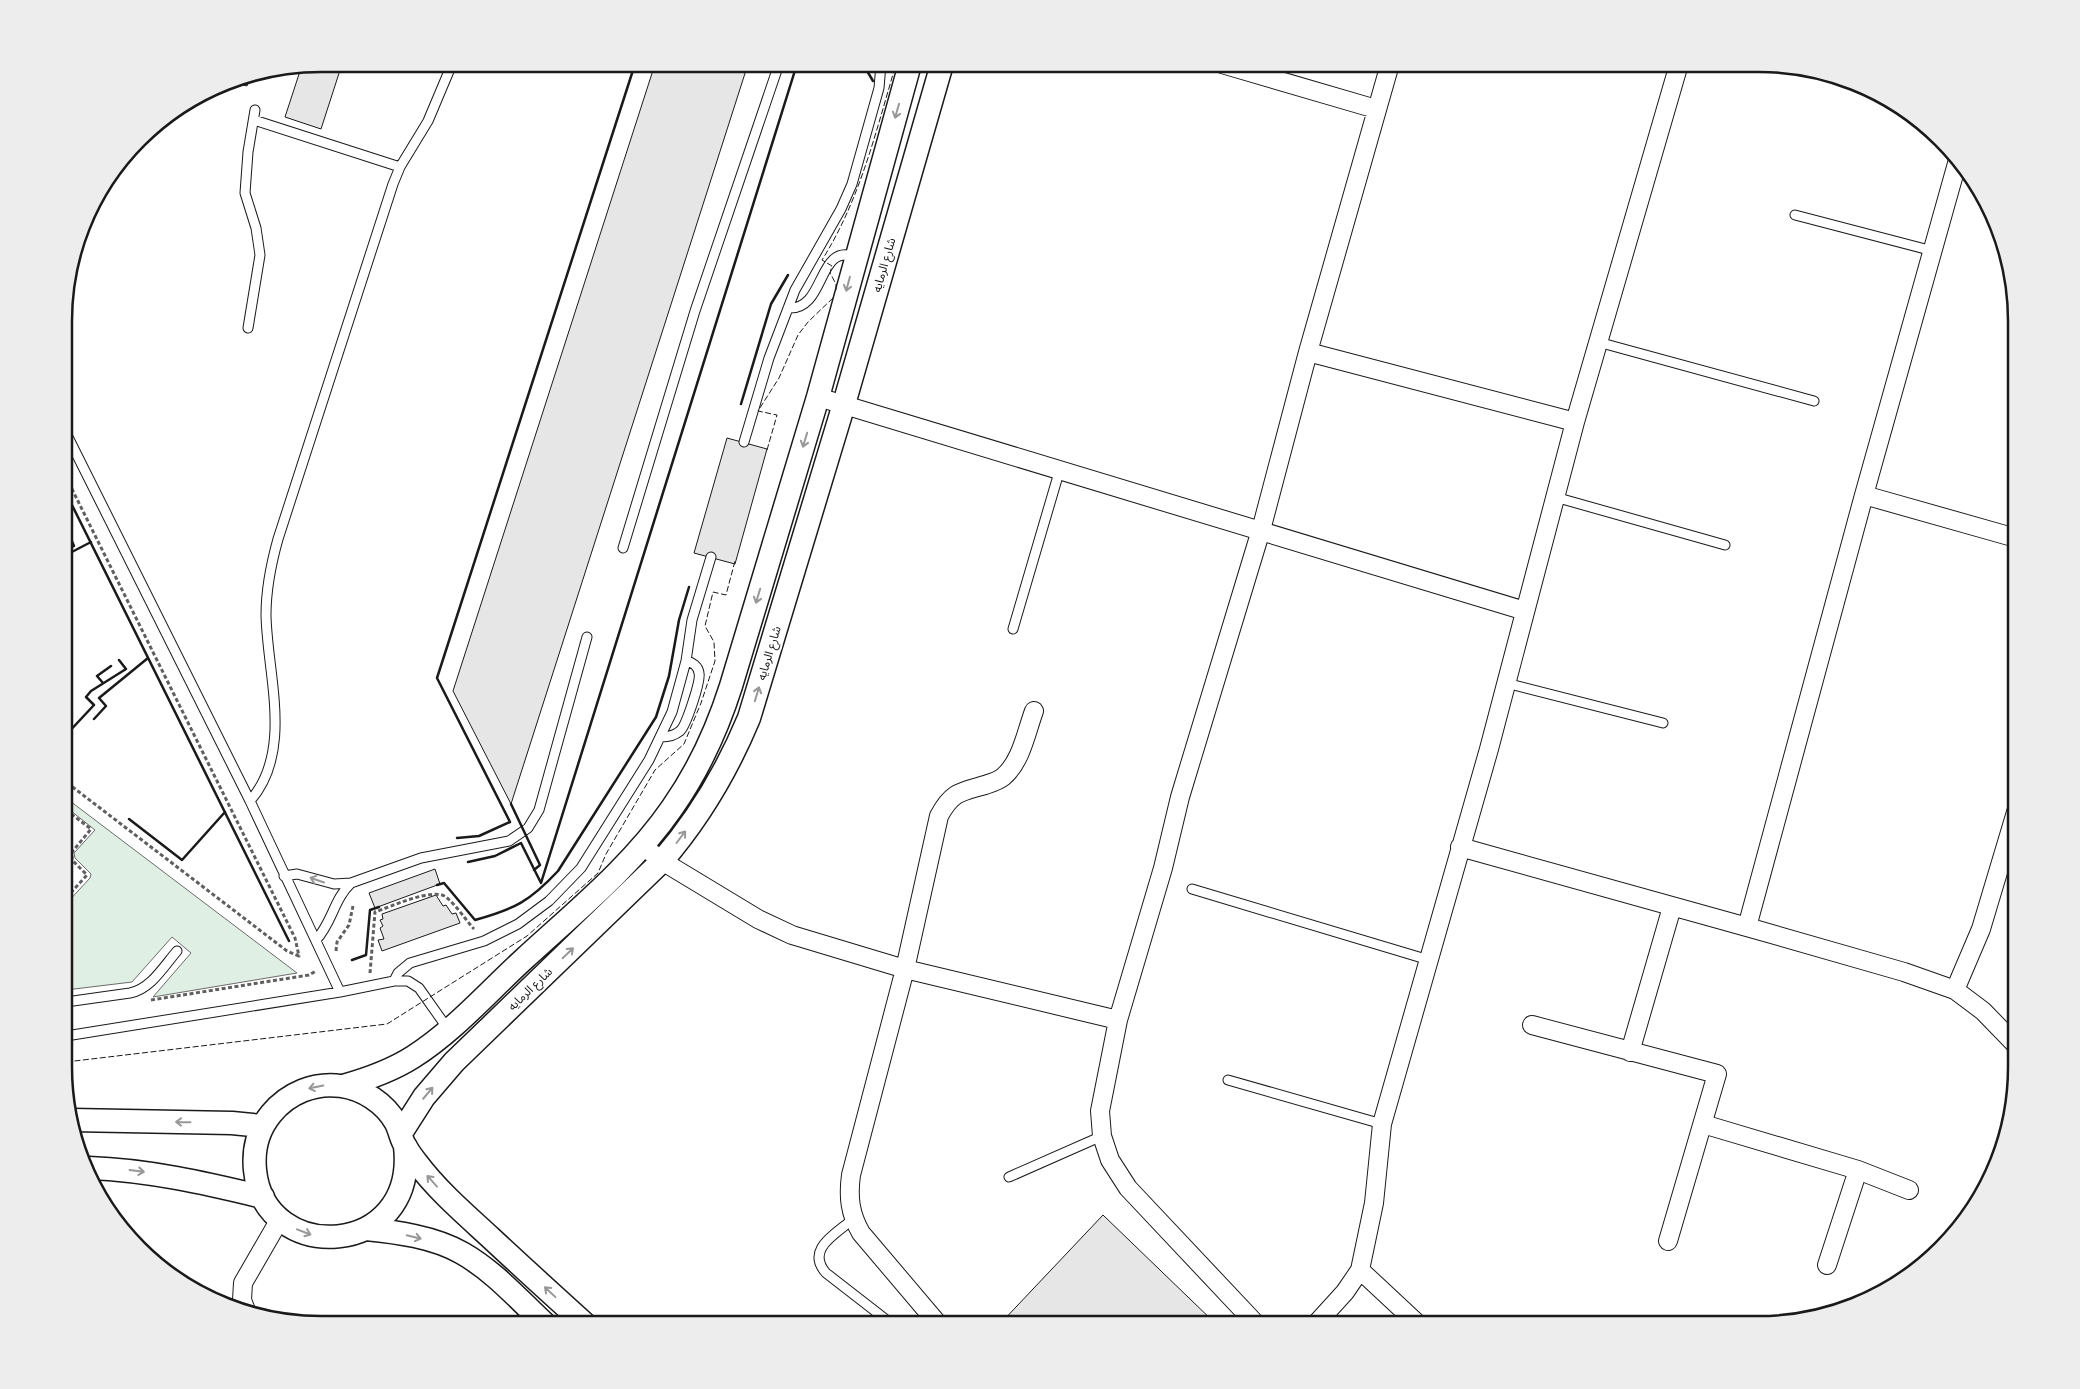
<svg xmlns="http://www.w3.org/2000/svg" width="2080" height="1389" viewBox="0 0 2080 1389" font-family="Lora,'Noto Sans Arabic',serif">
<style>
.green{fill:#e0efe3;stroke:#6a6a6a}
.building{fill:#e6e6e6;stroke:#1a1a1a}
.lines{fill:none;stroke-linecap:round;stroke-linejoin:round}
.service-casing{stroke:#1a1a1a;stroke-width:11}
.minor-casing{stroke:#1a1a1a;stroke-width:20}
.tertiary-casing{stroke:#1a1a1a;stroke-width:25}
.path{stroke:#5f5f5f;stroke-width:3;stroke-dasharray:4 2.5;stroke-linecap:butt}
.service{stroke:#fff;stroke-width:9}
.minor{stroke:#fff;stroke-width:18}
.tertiary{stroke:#fff;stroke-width:22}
.fence{stroke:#1a1a1a;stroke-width:1;stroke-dasharray:6 2.5;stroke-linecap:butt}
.wall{stroke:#1a1a1a;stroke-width:2.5}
.oneway{stroke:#989898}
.labels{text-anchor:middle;stroke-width:4;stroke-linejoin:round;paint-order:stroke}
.street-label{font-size:12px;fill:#1a1a1a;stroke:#fff}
.rim{fill:none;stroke:#1a1a1a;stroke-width:2.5}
</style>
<rect width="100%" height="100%" fill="#fff"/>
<path class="green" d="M66,798L297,973L153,997L191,953L172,937L132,982L66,990V904L90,878L91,874L75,858L74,853L95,830L66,807Z"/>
<path class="building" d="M321,64H342L321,129L285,117L301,68Z
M655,64H748L511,804L453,691Z
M250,78L247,86L232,82Z
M727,438L767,449L735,564L694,553Z
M435,869L440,884L375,908L369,893Z
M436,895L443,906L446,905L452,914L456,913L460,923L382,951L378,940L384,939L380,928L383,926L380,920L383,919L382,914Z
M1103,1215L1217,1325H999Z"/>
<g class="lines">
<g class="service-casing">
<path id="service" d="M254,120L400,167
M1795,215L1933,251
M788,308C826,311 817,242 855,257
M248,328L260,255L256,228L245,193L248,152L255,110
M1598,342L1814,401
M66,433L250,801L340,992
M744,442L769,358L795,290L841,209L852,184L879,88L881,64
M1555,497L1725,545
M623,548L695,311L779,64
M1013,629L1060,469
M1506,683L1663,723
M661,737C668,737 674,736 680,731C686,726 701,681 699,673C698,666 692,662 686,661
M250,801C294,751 267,674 266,615C266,589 271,564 278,539L393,184L400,167L428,121L452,64
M284,876L297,874L334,884L351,883L421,858L509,841L528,828L539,810L587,637
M1192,889L1429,960
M316,940C332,923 334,899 351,883
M394,981L398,973L410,963L484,941L518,924L549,901L581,868L649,760L672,712L686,661L692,620L711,557
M66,1002L130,993C151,989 164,966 177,951
M66,1036L340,992L394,981H408L419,988L448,1029
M1228,1080L1382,1124
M1009,1177L1102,1136
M853,1219C836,1234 805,1249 826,1273L893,1325"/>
</g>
<g class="minor-casing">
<path id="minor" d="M1222,64L1376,109
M1308,352L1575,422
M818,397L1525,611
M1864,495L2016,538
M643,846L662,861L758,919L792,935L905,969L1118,1020
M1460,847L1747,927L1904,972L1955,990L1983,1011L2016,1045
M1747,927L1864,495L1958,160
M1955,990L1981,929L2016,812
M1532,1025L1717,1074L1668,1241
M1630,1052L1672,907
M1703,1124L1858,1170L1909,1190
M1827,1265L1858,1170
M1360,1270L1419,1325
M247,1313L242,1300L243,1283L280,1219
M939,1325L861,1233C850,1214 848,1197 851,1175L905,969L939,816C952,792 960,792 985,785C991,783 998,781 1003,777C1021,762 1026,733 1034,711
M1257,1325L1128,1188L1110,1160L1102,1136L1100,1111L1118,1020L1163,868L1180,797L1261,530L1308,352L1390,64
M1315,1325L1345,1292L1360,1270L1374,1203L1382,1124L1489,749L1575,422L1679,64"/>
</g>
<g class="tertiary-casing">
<path id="tertiary" d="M343,1086C368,1079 391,1071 413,1057C454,1031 488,992 524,959C575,912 632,866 672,808C698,771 717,730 731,686L818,397L910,64
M72,1120L232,1123L262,1126
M401,1133L424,1097L454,1062L662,861C699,818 727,771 749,718L844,404L942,64
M405,1146C418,1259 264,1266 255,1170C253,1150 258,1130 271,1114C288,1093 315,1082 341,1086C363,1089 385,1103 396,1123C400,1131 401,1140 406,1147C409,1153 413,1158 417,1163C438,1191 465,1214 491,1238C522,1267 554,1296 586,1325
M89,1168C148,1170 205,1183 263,1197
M366,1229C397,1232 434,1237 462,1253C494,1271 519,1300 546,1325"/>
</g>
<path class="path" d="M66,477L295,938L299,956L287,951L66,782
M66,810L91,829L72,852V860L87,875L66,898
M66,822L73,815
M336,951L337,942L349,925L353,906
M370,973L375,912C390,907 433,887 446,897C456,905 465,919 474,929
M151,1000L309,975L316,971"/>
<use href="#service" class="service"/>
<use href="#minor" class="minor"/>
<use href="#tertiary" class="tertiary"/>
<path class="fence" d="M836,290V284L830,273L832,266L822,260C860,200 876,131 896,64
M767,450L777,415L758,411L779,378L798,335L808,322L834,297
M66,1062L387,1024L527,936L598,873L606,854L655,770L684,744L701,703L715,661L714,642L705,626L713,592L726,595L735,561"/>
<path class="wall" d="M863,64L873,81
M741,404L771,304L788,275
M66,493L289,941
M66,542L71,539L74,546L66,550
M66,555L91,542
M103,683L97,676L111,666
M94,719L106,706L99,698L148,658
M66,735L94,705L86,697L91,691L126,669L119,660
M511,804L540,865L534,870
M129,819L182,860L225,812
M457,838L479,836L510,822L437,678L635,64
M468,862L495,856L521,843L541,883L797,64
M437,885L444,883L475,920C515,909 530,901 558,871L656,717L669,676L679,620L689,587
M352,960L366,955L370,910L379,907"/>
</g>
<defs><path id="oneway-shaft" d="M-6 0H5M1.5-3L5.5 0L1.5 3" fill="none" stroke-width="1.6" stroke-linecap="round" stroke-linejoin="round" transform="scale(1.25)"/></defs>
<g class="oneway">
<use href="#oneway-shaft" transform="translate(897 111) rotate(106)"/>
<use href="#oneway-shaft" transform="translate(848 284) rotate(105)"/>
<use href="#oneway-shaft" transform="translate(805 440) rotate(107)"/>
<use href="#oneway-shaft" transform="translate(758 596) rotate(107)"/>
<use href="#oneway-shaft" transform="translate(757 694) rotate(-73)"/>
<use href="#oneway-shaft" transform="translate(681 837) rotate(-53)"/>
<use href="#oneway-shaft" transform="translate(317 880) rotate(-161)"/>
<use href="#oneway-shaft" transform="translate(568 953) rotate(-44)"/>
<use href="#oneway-shaft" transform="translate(316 1087) rotate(169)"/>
<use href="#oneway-shaft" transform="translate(428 1093) rotate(-50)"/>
<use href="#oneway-shaft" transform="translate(183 1122) rotate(-179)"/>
<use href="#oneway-shaft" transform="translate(137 1171) rotate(7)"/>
<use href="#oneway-shaft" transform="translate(432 1181) rotate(-132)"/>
<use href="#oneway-shaft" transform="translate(304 1232) rotate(21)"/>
<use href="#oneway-shaft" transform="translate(414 1237) rotate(14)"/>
<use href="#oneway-shaft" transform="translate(550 1292) rotate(-137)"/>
</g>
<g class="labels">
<g class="street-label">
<text transform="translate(884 265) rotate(-74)" y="4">شارع الرمايه</text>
<text transform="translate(769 653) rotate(-73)" y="4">شارع الرمايه</text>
<text transform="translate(530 989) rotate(-44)" y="4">شارع الرمايه</text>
</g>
</g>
<path d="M0 0H2080V1389H0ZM321 72H1759A249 249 0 0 1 2008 321V1067A249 249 0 0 1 1759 1316H321A249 249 0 0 1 72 1067V321A249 249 0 0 1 321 72Z" fill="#ededed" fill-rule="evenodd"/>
<path class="rim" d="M321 72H1759A249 249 0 0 1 2008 321V1067A249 249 0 0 1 1759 1316H321A249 249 0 0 1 72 1067V321A249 249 0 0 1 321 72Z"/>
</svg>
